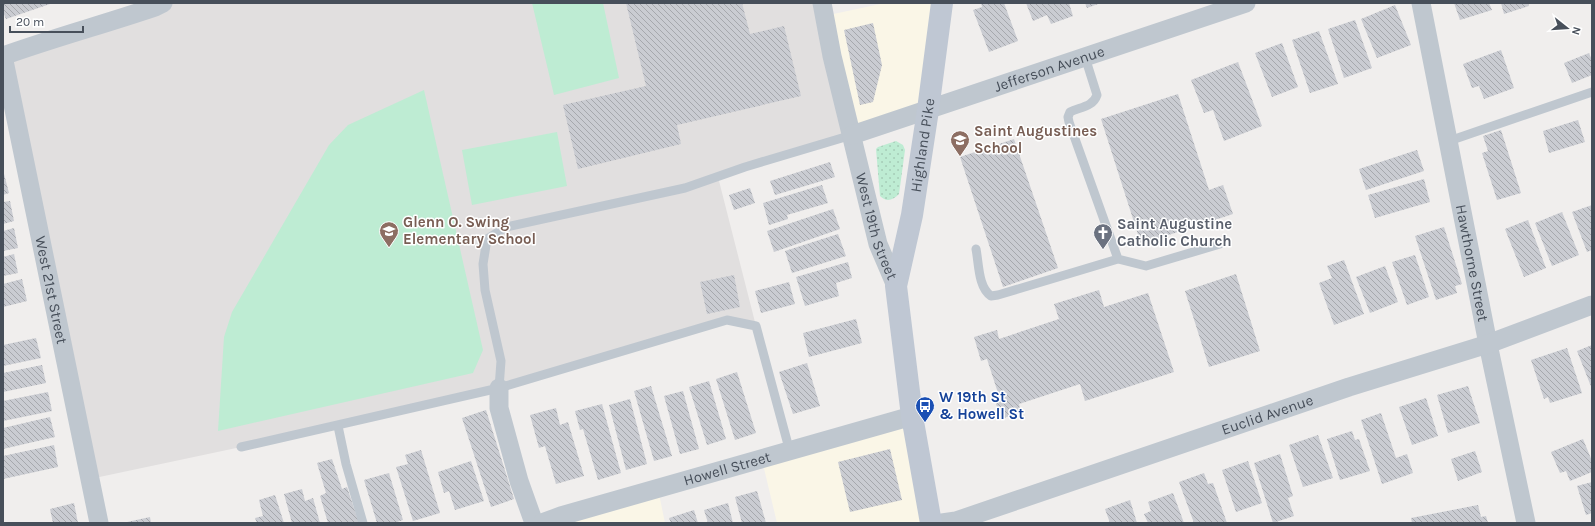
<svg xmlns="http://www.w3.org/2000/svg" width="1595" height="526" viewBox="0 0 1595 526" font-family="Karla,sans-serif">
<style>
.commercial{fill:#faf6e7}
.education{fill:#e1dfdf}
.grass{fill:url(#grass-dots)}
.green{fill:#beecd3}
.building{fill:url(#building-back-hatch)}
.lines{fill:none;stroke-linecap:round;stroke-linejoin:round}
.lane{stroke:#bfc7cf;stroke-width:9}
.street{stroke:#bfc7cf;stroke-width:19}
.secondary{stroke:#bfc7d3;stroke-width:22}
.labels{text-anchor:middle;stroke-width:3;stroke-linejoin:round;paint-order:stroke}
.street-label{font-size:15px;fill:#474f5a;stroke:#fff}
.education-label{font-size:15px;font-weight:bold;fill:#785e54;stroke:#fff;text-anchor:start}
.worship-label{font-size:15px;font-weight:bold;fill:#5b616d;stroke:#fff;text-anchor:start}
.transit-label{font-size:15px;font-weight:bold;fill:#164399;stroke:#fff;text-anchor:start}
</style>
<defs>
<pattern id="grass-dots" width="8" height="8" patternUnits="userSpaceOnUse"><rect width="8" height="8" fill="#beecd3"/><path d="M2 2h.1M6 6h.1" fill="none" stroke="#a5ccb7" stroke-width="1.8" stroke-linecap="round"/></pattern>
<pattern id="building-back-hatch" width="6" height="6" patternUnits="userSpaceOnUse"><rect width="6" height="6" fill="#caccd2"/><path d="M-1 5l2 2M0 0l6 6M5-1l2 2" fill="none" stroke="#a6a8ad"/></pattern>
</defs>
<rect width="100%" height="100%" fill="#f0eeed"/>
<path class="commercial" d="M885,3H942L928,110L852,135L824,16Z
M912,416L931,523H777L762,460Z
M658,489L665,523H542Z"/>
<path class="education" d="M163,3H822L852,135L718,177L756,326L727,320L499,388L241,447L90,479L3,56Z"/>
<path class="grass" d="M896,141L903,145L905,150L899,194C893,200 887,203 880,196L876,149L878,147Z"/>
<path class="green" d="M532,3H603L619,78L554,95Z
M424,90L483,350L473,373L218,431L224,337L232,312L329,145L348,125Z
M557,132L567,186L472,205L462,150Z"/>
<path class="building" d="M3,3H53L6,19L3,12Z
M626,3H742L750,34L784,26L801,96L677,125L681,144L578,169L563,105L646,86Z
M981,3H1004L1018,41L989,52L973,10L982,7Z
M1026,3H1069L1073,16L1051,24L1047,15L1033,21Z
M1085,3H1101L1087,8Z
M1454,3H1489L1492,10L1460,20Z
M1501,3H1528L1529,6L1504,14Z
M1395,5L1411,45L1377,58L1361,19Z
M1355,20L1372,68L1344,78L1328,29Z
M873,23L882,65L873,102L860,105L844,30Z
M1319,31L1338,84L1310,93L1292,40Z
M1282,43L1298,87L1272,97L1255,53Z
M1501,50L1514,88L1484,99L1479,86L1472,88L1463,64Z
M1589,53L1592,60V75L1572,83L1564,63Z
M1238,62L1262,126L1224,141L1213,110L1204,113L1191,80Z
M1178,94L1209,190L1223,185L1233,214L1141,244L1101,119Z
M1578,120L1585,142L1549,153L1543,131Z
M1501,130L1521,193L1497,200L1482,153L1488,151L1483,136Z
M1014,139L1058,268L1003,287L960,157Z
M1417,150L1424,171L1366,190L1359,169Z
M830,162L835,177L775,195L770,181Z
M3,170L9,193L3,195Z
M1424,179L1430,202L1375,218L1368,195Z
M822,185L828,203L787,215L788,219L769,225L763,203Z
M750,188L755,203L734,210L729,195Z
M10,201L14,221L3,224V202Z
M1592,205V250L1587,252L1572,212Z
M833,209L840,229L774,252L767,231Z
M1562,212L1579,255L1552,266L1535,223Z
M1528,220L1546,268L1524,277L1505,229Z
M1444,227L1462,284L1455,286L1457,293L1436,300L1415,236Z
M14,228L18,248L3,251V231Z
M838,234L846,256L792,273L785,251Z
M14,254L18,273L3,276V257Z
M1415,255L1429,297L1407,305L1392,262Z
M1344,260L1364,314L1334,325L1319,283L1332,278L1327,266Z
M848,262L852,278L836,283L839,296L805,306L796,277Z
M1385,266L1398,302L1370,313L1356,277Z
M1236,274L1260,351L1209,367L1185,291Z
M734,275L740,307L707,314L700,282Z
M22,279L27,301L3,307V284Z
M789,282L795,304L761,313L755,291Z
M1099,290L1104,307L1148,293L1174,372L1085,401L1080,384L1019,404L1021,412L1001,419L993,395L998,393L987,359L981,361L974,337L997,330L999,339L1059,319L1054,304Z
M856,319L862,343L809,357L803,333Z
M36,338L41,358L3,366V345Z
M1592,345V389L1577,351Z
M1567,348L1582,393L1550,403L1548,397L1544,399L1531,360Z
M807,363L820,406L793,414L779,372Z
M42,365L46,383L3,392V373Z
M737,372L756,433L735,440L716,379Z
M709,381L726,439L707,445L689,387Z
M651,386L672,456L654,461L634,391Z
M1468,386L1480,423L1448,433L1437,395Z
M683,391L699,449L680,454L664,396Z
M48,392L52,411L3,421V401Z
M1426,398L1438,436L1412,445L1399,407Z
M630,399L647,464L626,470L609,405Z
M602,404L621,473L598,480L583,429L580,430L575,411Z
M556,408L560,425L568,422L584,476L556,484L545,446L539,448L530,415Z
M486,410L514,499L491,507L462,418Z
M1381,413L1396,458L1407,454L1413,473L1382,484L1361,420Z
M50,417L55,437L3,449V428Z
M1352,431L1355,440L1359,439L1370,471L1340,480L1327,439Z
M1318,435L1333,478L1303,487L1289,445Z
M1583,439L1592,461V472L1570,481L1566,471L1560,473L1551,452Z
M54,445L58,467L3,479V456Z
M890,449L902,500L850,512L838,462Z
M421,450L440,513L413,521L396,467L408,464L405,455Z
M1475,451L1482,472L1458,481L1451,459Z
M1280,454L1293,496L1288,498L1294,516L1273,523L1254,463Z
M332,459L342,489L347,487L359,523H328L320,496L326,493L317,463Z
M471,461L484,501L455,510L449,491L444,493L438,472Z
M1248,461L1262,503L1236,512L1222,470Z
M389,473L403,520L394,523H377L364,480Z
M1204,473L1208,484L1213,483L1227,523H1194L1179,482Z
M1592,482V513L1586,515L1577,486Z
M302,489L305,501L313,498L320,523H292L284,494Z
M757,491L766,523H742L735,497Z
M1173,493L1184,523H1148L1144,514L1151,511L1148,502Z
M275,495L284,523H257L255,518L263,516L259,500Z
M1130,500L1137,523H1110L1105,509Z
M74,503L78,523H53L50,509Z
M728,503L733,523H708L704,510Z
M1478,505L1481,517L1486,516L1488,523H1412L1411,518Z
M694,510L698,523H671L669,518Z
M150,517L151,523H127V522Z"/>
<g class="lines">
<path class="lane" d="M1449,141L1592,92
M976,249C979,264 978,287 991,296L998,295L1118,259L1069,122L1068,117L1070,112C1080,107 1093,107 1097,95L1085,57
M1118,259L1146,266L1220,244
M499,388L501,361L485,290L483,264L487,239L506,227L685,188L745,167L852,135
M338,426L346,464L363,523
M241,447L499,388L727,320L756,326L790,452"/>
<g class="street">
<path id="s1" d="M822,3L832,56L878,244L896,286"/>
<path id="s2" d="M1421,3L1488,344L1526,523"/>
<path id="s3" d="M3,56L99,523"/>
<path d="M3,56C53,38 105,24 155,7L163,3"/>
<path id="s4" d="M852,135L1246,3"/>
<path d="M499,388V408L519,481L534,523"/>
<path id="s5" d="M542,523L561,516L912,416"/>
<path id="s6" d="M942,523L956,521L1349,387L1488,344L1592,305"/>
</g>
<path class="secondary" id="s7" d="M931,523L912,416L896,286L912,215L928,110L942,3"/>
</g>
<defs>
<g id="school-pin" transform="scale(1)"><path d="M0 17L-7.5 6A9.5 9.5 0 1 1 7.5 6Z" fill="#8d6e63" stroke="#fff"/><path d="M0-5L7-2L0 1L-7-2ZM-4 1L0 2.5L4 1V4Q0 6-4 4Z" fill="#fff"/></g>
<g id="church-pin" transform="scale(1)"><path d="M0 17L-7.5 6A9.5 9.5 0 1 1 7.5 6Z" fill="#6b7280" stroke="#fff"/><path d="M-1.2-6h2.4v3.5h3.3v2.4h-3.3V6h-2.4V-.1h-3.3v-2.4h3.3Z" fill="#fff"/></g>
<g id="bus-pin" transform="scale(1)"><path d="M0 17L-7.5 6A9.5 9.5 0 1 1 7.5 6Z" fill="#1a4fb4" stroke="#fff"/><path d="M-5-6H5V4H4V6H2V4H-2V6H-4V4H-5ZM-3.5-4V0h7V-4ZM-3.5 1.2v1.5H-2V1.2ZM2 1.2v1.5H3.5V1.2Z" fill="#fff"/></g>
</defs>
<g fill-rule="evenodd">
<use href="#school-pin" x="960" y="140"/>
<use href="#school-pin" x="389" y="231"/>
<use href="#church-pin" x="1103" y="233"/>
<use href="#bus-pin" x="925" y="406"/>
</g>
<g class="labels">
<g class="street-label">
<text dy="5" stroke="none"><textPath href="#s4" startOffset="208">Jefferson Avenue</textPath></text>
<text dy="5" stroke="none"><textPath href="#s7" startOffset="383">Highland Pike</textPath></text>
<text dy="5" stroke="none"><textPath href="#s1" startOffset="230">West 19th Street</textPath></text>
<text dy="5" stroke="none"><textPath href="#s2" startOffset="265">Hawthorne Street</textPath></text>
<text dy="5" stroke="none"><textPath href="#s3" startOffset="239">West 21st Street</textPath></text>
<text dy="5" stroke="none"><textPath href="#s6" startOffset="343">Euclid Avenue</textPath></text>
<text dy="5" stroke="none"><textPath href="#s5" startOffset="193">Howell Street</textPath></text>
</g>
<g class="education-label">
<text x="974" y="136">Saint Augustines<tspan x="974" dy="17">School</tspan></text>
<text x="403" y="227">Glenn O. Swing<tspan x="403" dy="17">Elementary School</tspan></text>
</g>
<g class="worship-label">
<text x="1117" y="229">Saint Augustine<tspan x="1117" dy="17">Catholic Church</tspan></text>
</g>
<g class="transit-label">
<text x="939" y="402">W 19th St<tspan x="939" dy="17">&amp; Howell St</tspan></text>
</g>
</g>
<rect width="1595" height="526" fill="none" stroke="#474f5a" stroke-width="8"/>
<g transform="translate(1567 28) rotate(107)" stroke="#ffffff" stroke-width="3" paint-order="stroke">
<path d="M0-3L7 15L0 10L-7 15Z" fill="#474f5a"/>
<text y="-6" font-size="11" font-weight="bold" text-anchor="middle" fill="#474f5a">N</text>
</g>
<path d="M10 26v6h73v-6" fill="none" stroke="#474f5a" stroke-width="2"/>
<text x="16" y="26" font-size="12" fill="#474f5a" stroke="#ffffff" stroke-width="3" paint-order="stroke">20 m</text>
</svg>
